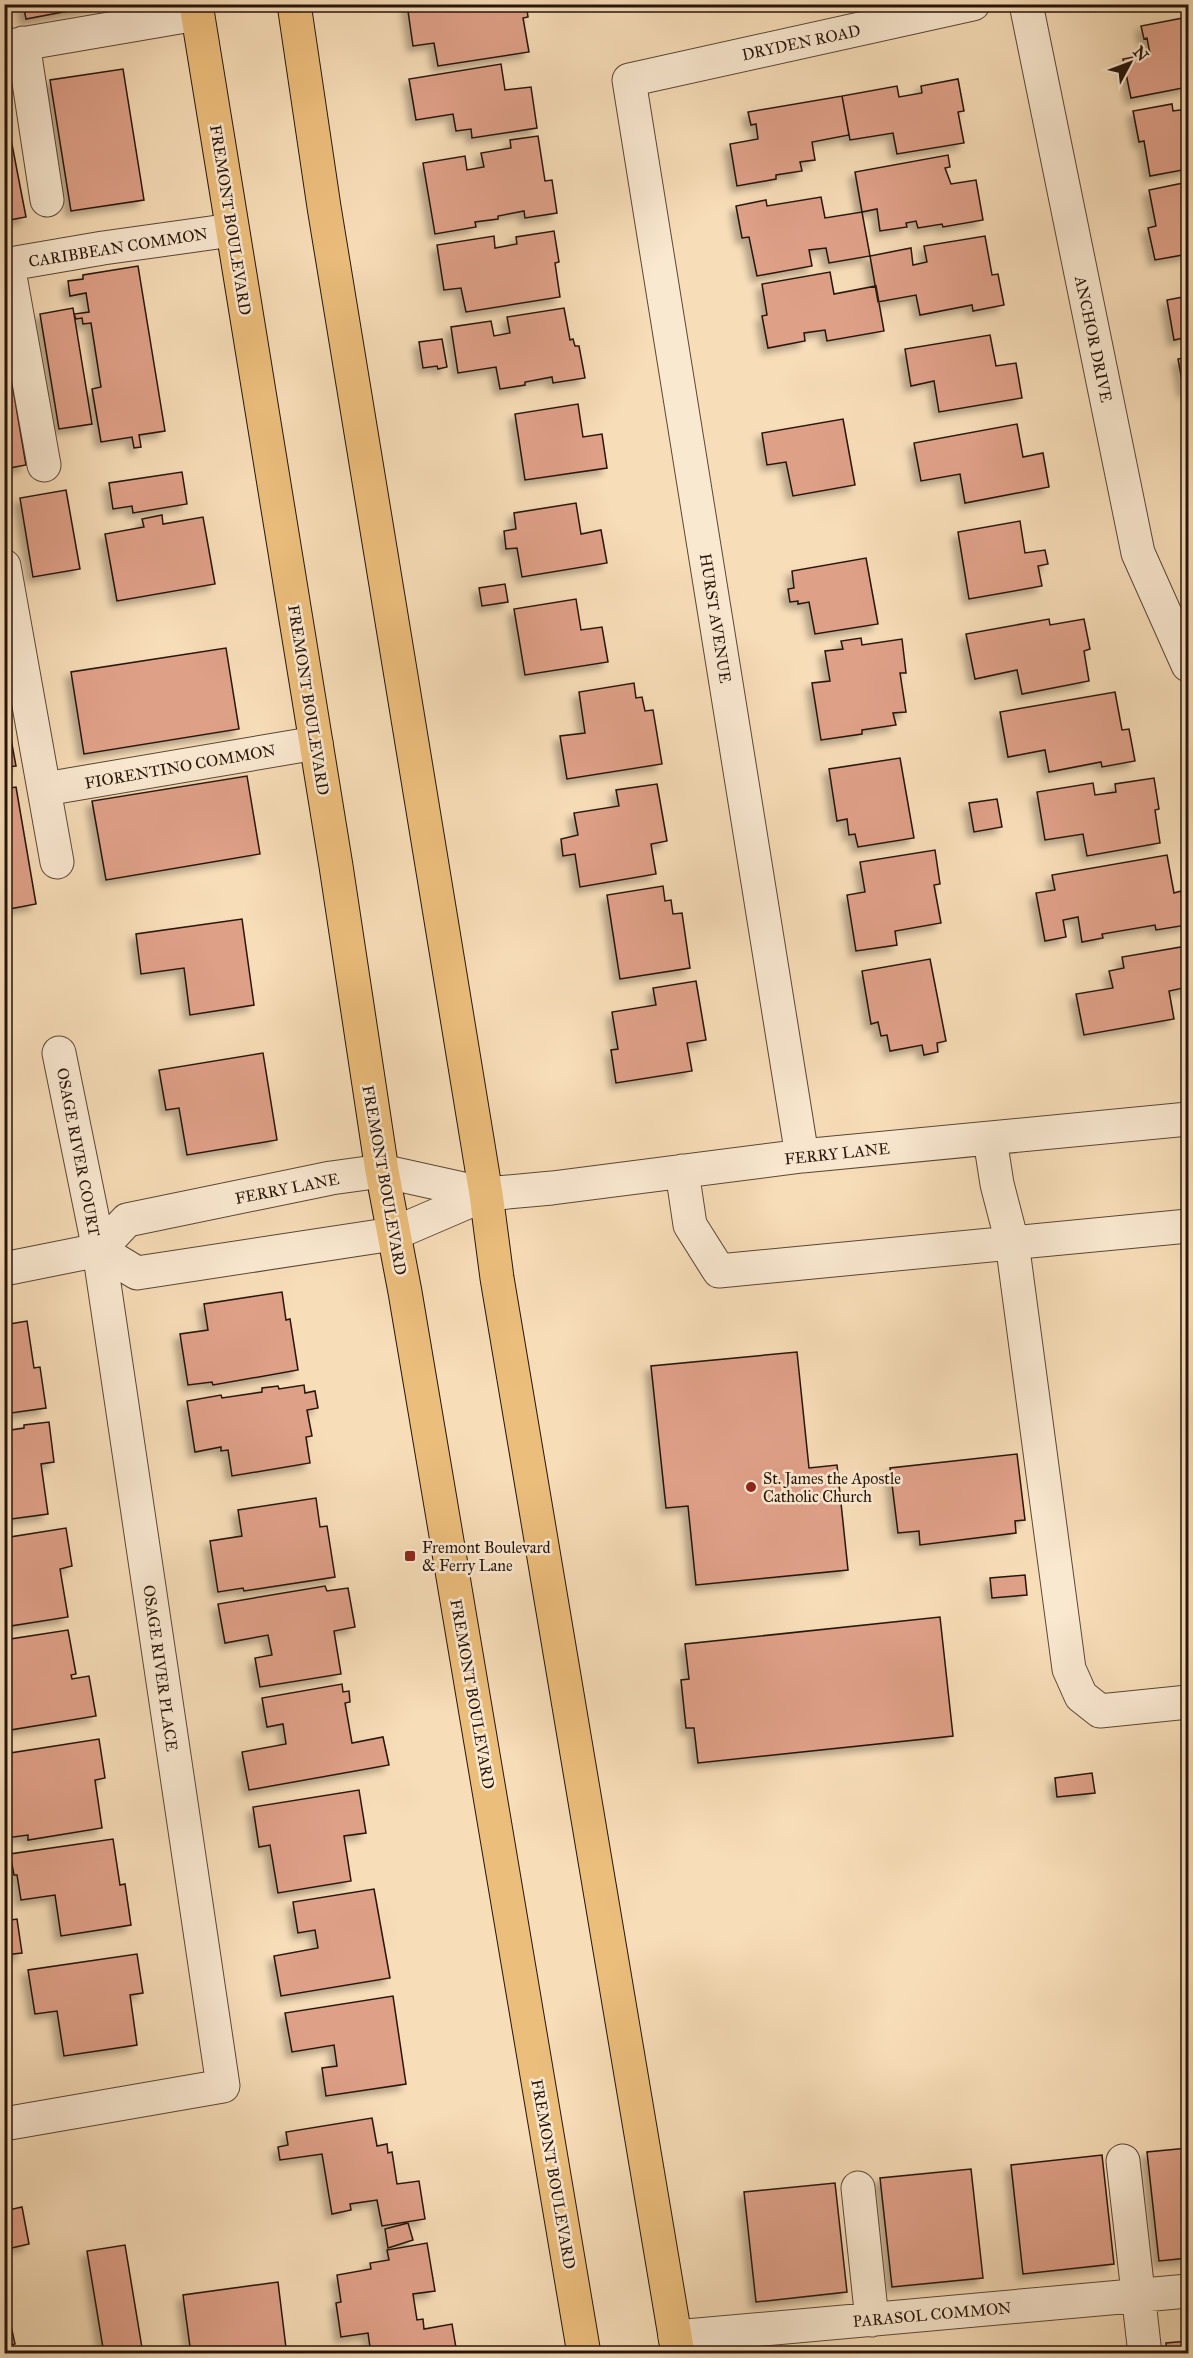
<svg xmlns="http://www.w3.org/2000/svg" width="1193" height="2358" viewBox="0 0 1193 2358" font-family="'IM FELL Great Primer',serif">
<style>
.building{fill:#dfa088;stroke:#26140a;stroke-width:1.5;filter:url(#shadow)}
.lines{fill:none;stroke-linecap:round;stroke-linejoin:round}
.minor-casing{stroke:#5a4636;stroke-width:35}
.major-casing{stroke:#26140a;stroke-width:35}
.minor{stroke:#fae9d1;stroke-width:33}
.major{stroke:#ecbe7c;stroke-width:33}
.poi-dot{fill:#8f2418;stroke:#fae9d1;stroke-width:2}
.labels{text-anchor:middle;stroke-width:5;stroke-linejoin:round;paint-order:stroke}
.street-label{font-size:16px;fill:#26140a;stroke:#fae9d1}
.poi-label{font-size:16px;fill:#26140a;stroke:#fae9d1;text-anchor:start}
</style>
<defs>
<filter id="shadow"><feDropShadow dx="-5.5" dy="5.5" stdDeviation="3" flood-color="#0004"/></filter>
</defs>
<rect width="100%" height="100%" fill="#f7ddb8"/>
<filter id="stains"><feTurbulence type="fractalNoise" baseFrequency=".00333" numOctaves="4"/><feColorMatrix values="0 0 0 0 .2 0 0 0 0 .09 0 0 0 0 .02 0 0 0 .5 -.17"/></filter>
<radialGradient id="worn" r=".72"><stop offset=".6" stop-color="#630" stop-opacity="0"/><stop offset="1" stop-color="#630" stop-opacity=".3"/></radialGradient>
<path class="building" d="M23,4H105L26,19Z
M407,4H526L528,17L523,18L529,52L438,66L434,43L413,46Z
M1188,17V87L1131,98L1123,59L1150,54L1147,38L1144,39L1141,26Z
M501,64L505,90L531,87L537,128L472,138L471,129L456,131L453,114L416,120L409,79Z
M123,69L144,200L71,211L50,80Z
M958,79L964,111L958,112L964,143L897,154L893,133L850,140L842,96L897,86L899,97L922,93L921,86Z
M842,96L849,135L812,142L815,160L800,162L802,171L776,175V179L737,186L730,144L758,139L756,124L751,125L748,112Z
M4,103L26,217L4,221Z
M1172,104L1173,111L1188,109V169L1150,176L1144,141L1139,142L1133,111Z
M538,136L545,181L552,180L557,213L525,218L524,211L498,216V219L475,222L476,227L435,234L423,163L465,156L467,170L484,167L481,153L511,148L510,140Z
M948,155L950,167L945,168L951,184L976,180L983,220L943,227L942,224L918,228L916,221L906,223L907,227L880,231L877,209L862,212L855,172Z
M1188,182V254L1155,260L1148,228L1156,226L1149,190Z
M821,197L825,218L862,212L870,256L829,263L826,248L809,250L812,266L757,276L749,237L742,238L736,206L766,200L767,206Z
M554,231L559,262L555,263L560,297L466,312L461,288L444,290L437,245L494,236L495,248L517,244L516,237Z
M985,236L992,275L998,274L1004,305L973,311L972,305L920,315L916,295L878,302L870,256L911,248L913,265L927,262L924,246Z
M138,266L165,431L139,435L141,447L134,448L132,437L101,442L92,389L101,387L91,323L83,324L82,318L76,319L74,314L89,312L86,293L70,296L68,281L83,279V275Z
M830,272L834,294L876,286L884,331L827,341L825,330L804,333L805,341L768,348L762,316L767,315L762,284Z
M1188,296V337L1174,340L1167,300Z
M73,308L92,424L59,429L40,314Z
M564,308L570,340L573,339L575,346H579L585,378L553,383L552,377L525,382V385L500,389L496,367L458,373L451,327L491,321L494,336L510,333L507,317Z
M4,335L26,465L4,469Z
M990,335L996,366L1016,363L1022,398L939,412L934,381L911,386L905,349Z
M442,339L447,367L438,369L437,366L423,368L419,342Z
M1188,357V391L1184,392L1178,359Z
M578,404L583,437L602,434L607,468L525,480L515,414Z
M843,419L855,485L793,496L786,462L767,465L762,433Z
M1017,424L1023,457L1043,453L1049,487L965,503L960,474L921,481L914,443Z
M182,472L187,504L133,513L132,506L113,509L109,483Z
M66,490L80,569L33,577L20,498Z
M576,503L581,534L601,530L607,563L522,577L517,548L506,549L504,531L516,529L514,513Z
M162,515L163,524L203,517L215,584L117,601L105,534L144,527L142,519Z
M1020,521L1025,553L1045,550L1048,564L1038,566L1042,586L969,599L958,532Z
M866,558L878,624L815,634L809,602L798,604V601L790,602L788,589L794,588L792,571Z
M505,584L508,602L482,606L479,588Z
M576,599L581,630L602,627L608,662L525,675L514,609Z
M1049,619L1050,625L1084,619L1090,649L1084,651L1089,681L1022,694L1017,670L975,679L966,634Z
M861,638L862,645L902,639L906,673H900L906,712L893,713L896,725L862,730V734L821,740L812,683L830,681L825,651L843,649L841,641Z
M226,648L239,729L84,754L71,672Z
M634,683L636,698L642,697L645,711L653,710L662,764L567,779L560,736L585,733L579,692Z
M1115,692L1122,730L1129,729L1135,761L1102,767L1101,762L1049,772L1045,750L1008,757L1000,712Z
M4,701L16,766L4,767Z
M900,758L914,838L858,847L855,834L849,835L847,819L837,821L829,769Z
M247,776L260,854L106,880L92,801Z
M1154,778L1159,809L1155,810L1160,843L1087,856L1083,834L1045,840L1037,792L1093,783L1095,795L1116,792L1115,784Z
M657,784L667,841L651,844L656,874L580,887L575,854L563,856L561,839L578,835L574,813L619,806L616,790Z
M16,787L36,904L4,910V789Z
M997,799L1002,827L974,832L969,803Z
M935,850L940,884L934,885L941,923L895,931L897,945L856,951L847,895L865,892L860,862Z
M1167,855L1174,893L1181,891L1187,925L1156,930L1155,925L1102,934L1103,938L1082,942L1078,917L1063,920L1066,937L1045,941L1036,893L1055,890L1052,875Z
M663,886L665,901L671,900L673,914L682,913L690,968L620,979L607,895Z
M242,919L254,1005L190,1015L184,968L141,974L136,934Z
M1187,946L1188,987L1169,991L1174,1019L1084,1035L1076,994L1113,988L1109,971L1124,968L1122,957Z
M930,959L946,1041L937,1043L938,1052L924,1055L922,1045L890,1051L887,1035L881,1036L878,1022L871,1024L862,971Z
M696,981L706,1040L687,1043L692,1071L616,1083L611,1050L618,1049L612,1012L656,1005L653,988Z
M263,1053L277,1140L187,1155L179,1108L166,1110L159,1070Z
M282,1292L286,1320L290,1319L298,1370L213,1385L212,1382L188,1385L180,1334L208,1330L204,1304Z
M27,1321L34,1368L40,1367L46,1408L4,1414V1325Z
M797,1352L809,1468L837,1465L848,1570L696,1585L688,1506L666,1508L651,1366Z
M304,1385L305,1393L315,1391L318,1408L307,1410L312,1436L306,1437L310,1463L232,1476L228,1450L221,1451V1447L195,1452L187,1401L221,1395L222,1398L262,1392V1388L278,1386L279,1389Z
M49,1422L54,1462L41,1464L48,1514L4,1520V1431L24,1428V1425Z
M1017,1454L1025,1520L1015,1521L1016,1533L920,1545L919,1531L898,1533L890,1468Z
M316,1498L320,1527L327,1526L335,1577L244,1591L243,1588L218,1592L210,1541L242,1536L238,1510Z
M66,1528L72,1566L60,1569L68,1617L4,1627V1538Z
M1025,1575L1027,1595L992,1598L990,1578Z
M325,1586L327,1591L348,1588L355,1627L334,1631L341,1674L260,1687L255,1658L272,1655L268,1635L225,1643L218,1604Z
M940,1617L953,1736L698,1763L694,1728H686L681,1680L689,1679L685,1644Z
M68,1630L76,1674L71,1675L72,1679L89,1676L96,1716L4,1731V1640Z
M342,1684L343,1692L349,1691L350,1702L345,1703L352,1743L383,1737L389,1765L249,1790L242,1752L286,1744L283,1724L267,1727L262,1698Z
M99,1739L105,1778L95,1780L102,1828L28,1840V1835L6,1838L4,1754Z
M1092,1773L1095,1793L1057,1797L1055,1778Z
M359,1790L366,1833L344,1836L351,1881L278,1893L270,1845L259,1847L253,1807Z
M113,1839L120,1885L125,1884L131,1925L61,1936L55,1895L21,1900L17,1875H14L10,1854Z
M374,1889L390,1978L281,1996L274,1956L318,1948L315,1930L298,1933L293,1902Z
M17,1919L22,1953L4,1955V1921Z
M137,1954L143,1993L130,1995L137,2045L64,2056L57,2011L35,2014L28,1970Z
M393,1996L406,2084L326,2096L322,2068L337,2066L334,2045L292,2052L285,2013Z
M372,2118L377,2146L387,2144L388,2153L392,2152L397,2184L419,2181L425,2219L382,2226L377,2200L350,2204L351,2210L332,2214L322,2154L280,2160L278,2147L288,2145L286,2132Z
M1188,2148V2258L1159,2261L1147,2152Z
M1102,2155L1114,2264L1023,2274L1011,2165Z
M971,2169L983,2278L892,2287L880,2178Z
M835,2183L847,2292L756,2302L744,2192Z
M22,2207L29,2244L7,2249L4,2211Z
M408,2223L413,2240L388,2248L385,2229Z
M427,2243L435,2291L413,2294L417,2320L423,2319L424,2329L452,2324L457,2354H371L368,2333L341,2337L336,2303L341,2302L337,2275L371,2269L370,2263L389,2260L387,2250Z
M125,2245L143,2354H104L87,2251Z
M278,2282L286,2348L241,2354H191L183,2295Z
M8,2312L15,2344L4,2347V2313Z
M1188,2341V2354H1167L1166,2343Z"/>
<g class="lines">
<g class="minor-casing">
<path id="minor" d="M1026,4L1138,553L1188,665
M23,43L47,200
M4,47L197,14
M4,265L103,248L232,230
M8,265L44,465
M4,566L57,862
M45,789L316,743
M990,1139L997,1184L1012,1242L1069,1669L1081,1696L1100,1711L1188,1702
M802,1156L629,80L973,4
M682,1171L690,1225L719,1271L1188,1226
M99,1250L137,1273L393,1234L486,1194L552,1188L802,1156L1188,1119
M4,1269L99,1250L127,1220L331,1178L382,1171L486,1194
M4,2124L223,2086L99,1250L59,1053
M1123,2161L1145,2354
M858,2188L872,2320
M675,2337L1188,2291"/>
</g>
<g class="major-casing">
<path id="major" d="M196,4L336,866L382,1171L405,1292L584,2354
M294,4L324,207L486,1194L497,1278L678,2354"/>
</g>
<use href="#minor" class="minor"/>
<use href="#major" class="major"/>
</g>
<g class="poi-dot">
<circle cx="751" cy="1487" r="6"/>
<rect x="404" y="1550" width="12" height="12" rx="3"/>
</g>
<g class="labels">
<g class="street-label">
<text transform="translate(801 42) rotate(-12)" y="6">DRYDEN ROAD</text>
<text transform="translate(231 220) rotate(81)" y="6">FREMONT BOULEVARD</text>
<text transform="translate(118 247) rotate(-9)" y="6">CARIBBEAN COMMON</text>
<text transform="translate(1094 339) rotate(78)" y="6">ANCHOR DRIVE</text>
<text transform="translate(716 618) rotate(81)" y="6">HURST AVENUE</text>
<text transform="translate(309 700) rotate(81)" y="6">FREMONT BOULEVARD</text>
<text transform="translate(180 766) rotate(-10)" y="6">FIORENTINO COMMON</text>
<text transform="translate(79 1152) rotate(79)" y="6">OSAGE RIVER COURT</text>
<text transform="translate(837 1153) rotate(-6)" y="6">FERRY LANE</text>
<text transform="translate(385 1180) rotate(80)" y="6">FREMONT BOULEVARD</text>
<text transform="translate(287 1188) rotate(-11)" y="6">FERRY LANE</text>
<text transform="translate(161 1668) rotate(82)" y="6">OSAGE RIVER PLACE</text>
<text transform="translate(473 1694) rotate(80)" y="6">FREMONT BOULEVARD</text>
<text transform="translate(554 2174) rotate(80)" y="6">FREMONT BOULEVARD</text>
<text transform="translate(932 2314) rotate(-5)" y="6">PARASOL COMMON</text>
</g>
<g class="poi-label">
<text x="763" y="1484">St. James the Apostle<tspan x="763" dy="18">Catholic Church</tspan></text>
<text x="422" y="1553">Fremont Boulevard<tspan x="422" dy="18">&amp; Ferry Lane</tspan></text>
</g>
</g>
<rect width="1193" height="2358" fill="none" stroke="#f7ddb8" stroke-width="24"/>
<rect x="6" y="6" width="1181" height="2346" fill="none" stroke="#26140a" stroke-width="3"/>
<rect x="12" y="12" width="1169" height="2334" fill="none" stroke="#26140a" stroke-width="1.5"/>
<g transform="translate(1130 63) rotate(49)" stroke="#fae9d1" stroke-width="4.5" paint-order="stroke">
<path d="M0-4.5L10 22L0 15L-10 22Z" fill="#26140a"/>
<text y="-9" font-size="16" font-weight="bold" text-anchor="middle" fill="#26140a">N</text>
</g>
<rect width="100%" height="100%" filter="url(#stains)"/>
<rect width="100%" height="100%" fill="url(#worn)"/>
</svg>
